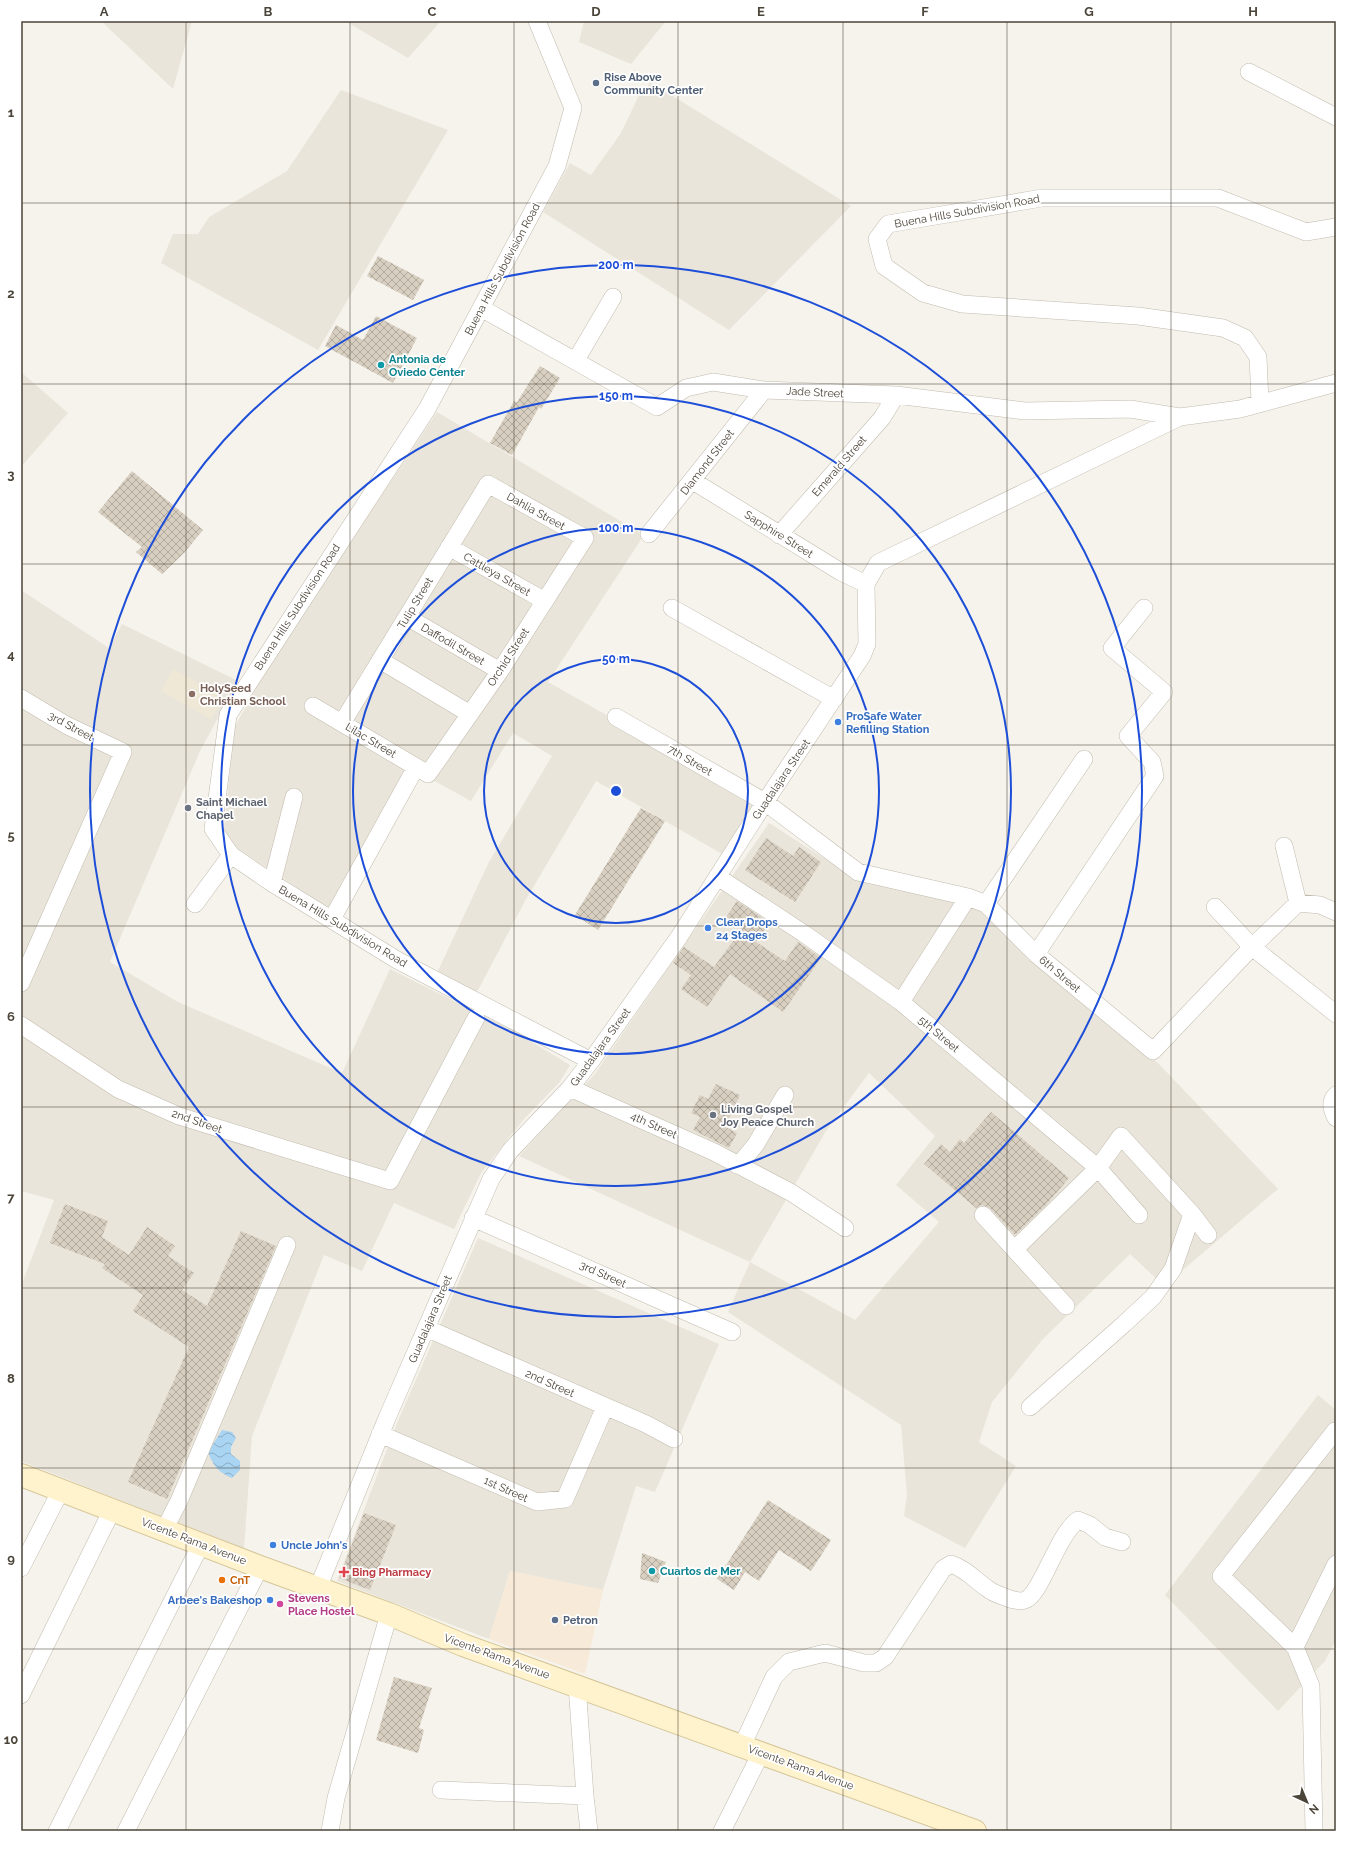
<svg xmlns="http://www.w3.org/2000/svg" width="1357" height="1852" viewBox="0 0 1357 1852" font-family="Raleway,sans-serif">
<style>
.residential{fill:#eae5da;fill-rule:evenodd}
.commercial{fill:#f7ead8}
.education{fill:#efe8d6}
.water{fill:url(#water-waves)}
.building{fill:url(#building-cross-hatch)}
.lines{fill:none;stroke-linecap:round;stroke-linejoin:round}
.minor-casing{stroke:#c2bbae;stroke-width:18}
.secondary-casing{stroke:#d6c79b;stroke-width:24}
.minor{stroke:#fff;stroke-width:17}
.secondary{stroke:#fff3cd;stroke-width:22}
.grid{fill:none;stroke:#4b4439;stroke-width:1;stroke-opacity:0.55}
.ring{fill:none;stroke:#1d4ed8;stroke-width:2}
.service-dot{fill:#5c6f8a;stroke:#fff;stroke-width:1.5}
.culture-dot{fill:#0f9aa8;stroke:#fff;stroke-width:1.5}
.education-dot{fill:#8d6e63;stroke:#fff;stroke-width:1.5}
.shop-dot{fill:#3f7fe0;stroke:#fff;stroke-width:1.5}
.worship-dot{fill:#6b7280;stroke:#fff;stroke-width:1.5}
.health-dot{fill:#e0444e;stroke:#fff;stroke-width:1.5}
.food-dot{fill:#e8710a;stroke:#fff;stroke-width:1.5}
.hotel-dot{fill:#d1479c;stroke:#fff;stroke-width:1.5}
.labels{text-anchor:middle;stroke-width:3.5;stroke-linejoin:round;paint-order:stroke}
.service-label{font-size:11px;font-weight:bold;fill:#4e5e75;stroke:#fff;text-anchor:start}
.street-label{font-size:11px;fill:#4b4439;stroke:#fff}
.culture-label{font-size:11px;font-weight:bold;fill:#0d838f;stroke:#fff;text-anchor:start}
.education-label{font-size:11px;font-weight:bold;fill:#785e54;stroke:#fff;text-anchor:start}
.shop-label{font-size:11px;font-weight:bold;fill:#366cbe;stroke:#fff;text-anchor:start}
.worship-label{font-size:11px;font-weight:bold;fill:#5b616d;stroke:#fff;text-anchor:start}
.health-label{font-size:11px;font-weight:bold;fill:#be3a42;stroke:#fff;text-anchor:start}
.food-label{font-size:11px;font-weight:bold;fill:#c56008;stroke:#fff;text-anchor:start}
.hotel-label{font-size:11px;font-weight:bold;fill:#b23c85;stroke:#fff;text-anchor:start}
.centre{fill:#1d4ed8;stroke:#fff;stroke-width:2}
.ring-label{font-size:12px;text-anchor:middle;font-weight:bold;fill:#1d4ed8;stroke:#fff;stroke-width:3.5;stroke-linejoin:round;paint-order:stroke}
.neatline{fill:none;stroke:#4b4439;stroke-width:1.5}
.grid-label{font-size:13px;text-anchor:middle;font-weight:bold;fill:#4b4439}
</style>
<defs>
<pattern id="water-waves" width="16" height="10" patternUnits="userSpaceOnUse"><rect width="16" height="10" fill="#a9d4f2"/><path d="M0 5q4-4 8 0t8 0" fill="none" stroke="#8caec5"/></pattern>
<pattern id="building-cross-hatch" width="8" height="8" patternUnits="userSpaceOnUse"><rect width="8" height="8" fill="#d8cfc1"/><path d="M0 0l8 8M0 8l8-8" fill="none" stroke="#b1aa9e"/></pattern>
</defs>
<rect width="100%" height="100%" fill="#f6f3ec"/>
<path class="residential" d="M101,21H192L173,89Z
M345,21H441L408,58Z
M584,21H666L631,64L579,42Z
M650,82L851,206L729,330L543,212L570,163L591,175L621,133L641,91H645Z
M341,90L448,130L318,350L161,263L173,234H198L209,217L287,171Z
M21,372L68,413L21,467Z
M437,412L644,535L548,682L757,800L722,854L596,781L525,901L476,994L436,975L489,862L552,756L513,733L471,801L420,773L342,917L223,839L234,728L270,663Z
M21,590L109,648L122,624L238,681L200,751L110,962L178,1002L342,1073L390,969L512,1030L570,1065L559,1083L524,1119L481,1173L454,1229L394,1203L362,1271L324,1255L252,1436L244,1549L21,1461V1286L54,1200L21,1191Z
M769,823L855,878L981,908L1032,960L1158,1063L1278,1189L1164,1286L1130,1254L1043,1339L992,1402L979,1442L1016,1466L965,1548L904,1516L907,1495L901,1425L728,1312L750,1262L519,1156L594,1075ZM869,1073L935,1136L896,1185L939,1222L855,1320L750,1262L826,1131Z
M478,1238L719,1344L655,1492L636,1486L603,1590L510,1571L489,1639L337,1581L397,1423Z
M1318,1395L1336,1410V1640L1325,1661L1278,1711L1165,1595Z"/>
<path class="commercial" d="M510,1571L603,1590L585,1674L489,1639Z"/>
<path class="education" d="M173,669L223,697L211,719L161,691Z"/>
<path class="water" d="M222,1430L232,1432L236,1438L231,1447V1454L240,1461V1470L232,1478C219,1473 213,1466 208,1452Z"/>
<path class="building" d="M378,256L424,280L413,300L367,276Z
M376,316L417,338L393,383L325,346L336,325L363,340Z
M540,366L560,378L541,409L539,407L512,455L490,443L514,401L517,402Z
M132,471L203,530L184,553L162,574L136,552L142,547L98,512Z
M641,808L665,821L598,930L575,915Z
M766,838L793,856L799,847L821,862L795,902L745,870Z
M737,901L770,923L756,942L785,961L798,942L821,958L783,1012L730,974L707,1007L681,989L691,975L673,963L684,947L714,967L742,929L726,917Z
M716,1084L740,1095L725,1127L737,1133L729,1148L693,1130L700,1117L691,1113L700,1095L708,1099Z
M991,1112L1069,1178L1046,1205L1015,1235L990,1208L981,1205L976,1208L924,1164L941,1144L950,1152L960,1139L964,1143Z
M65,1204L108,1221L102,1237L129,1255L147,1227L175,1246L168,1256L194,1273L182,1290L207,1306L241,1231L276,1246L167,1499L128,1482L189,1347L133,1311L143,1295L102,1268L105,1264L50,1243Z
M768,1500L831,1540L811,1571L779,1550L759,1581L745,1572L734,1590L717,1579Z
M364,1513L396,1525L370,1590L339,1578Z
M642,1553L666,1562L658,1583L640,1579Z
M394,1677L432,1688L419,1728L424,1730L418,1753L376,1740Z"/>
<g class="lines">
<g class="minor-casing">
<path id="minor" d="M537,21L573,108L557,166L427,409L228,715L213,829L231,855L272,883L397,960L591,1061
M1249,72L1336,117
M481,308L657,407L686,388L713,382L764,390L896,395L1025,411L1130,409L1180,417
M576,360L613,297
M1260,402L1258,357L1245,338L1223,328L1138,316L962,304L923,293L884,266L877,239L888,224L1042,198H1218L1306,232L1336,227
M693,481L841,572L866,584
M649,534L764,390
M779,535L882,418L896,395
M449,547L545,601
M866,584L878,563L1180,417L1240,409L1336,383
M672,608L834,699
M407,617L500,671
M380,660L470,714
M21,698L66,725L123,752L21,983
M313,706L428,774L500,671L585,538L488,484L342,723
M616,717L765,802L858,872L968,897L986,904L1036,954L1153,1051L1252,947L1298,903L1320,905L1336,912
M1284,846L1298,903
M718,877L803,933L901,1002L1098,1168L1139,1215
M272,883L294,797
M195,904L231,855
M986,904L1084,759
M1215,907L1252,947L1336,1014
M332,919L416,767
M1036,954L1155,776L1152,762L1128,736L1164,692L1112,648L1144,608
M901,1002L968,897
M21,1025L118,1089L179,1116L390,1181L476,1018
M570,1088L714,1152L792,1193L845,1228
M1336,1095C1329,1102 1332,1110 1336,1118
M737,1165L744,1159L756,1144L785,1095
M983,1215L1066,1306
M473,1218L732,1332
M1015,1249L1098,1168L1121,1136L1192,1214L1208,1235
M426,1328L646,1424L674,1439
M1030,1407L1124,1324L1153,1297L1173,1269L1192,1214
M380,1434L537,1502L565,1499L605,1407
M164,1530L179,1501L287,1245
M21,1568L61,1490
M318,1588L387,1418L491,1179L510,1151L570,1088L591,1061L679,937L765,802L862,656L867,644L866,584
M1295,1647L1336,1564
M577,1685L585,1796L589,1831
M21,1695L112,1510
M742,1746L774,1677L789,1662L825,1653L864,1663H876L885,1657L943,1569L951,1564C966,1569 975,1580 988,1589C994,1594 1003,1596 1010,1599C1014,1600 1021,1602 1025,1600C1041,1595 1057,1535 1078,1520L1090,1525L1105,1537L1122,1542
M441,1790L585,1796
M57,1831L201,1544
M126,1831L260,1567
M330,1831L336,1798L389,1614
M722,1831L761,1753
M1314,1831L1311,1686L1295,1647L1221,1576L1335,1431H1336"/>
</g>
<g class="secondary-casing">
<path id="secondary" d="M21,1475L260,1567L389,1614L463,1645L975,1831"/>
</g>
<use href="#minor" class="minor"/>
<use href="#secondary" class="secondary"/>
</g>
<path class="grid" d="M186,21V1831M350,21V1831M514,21V1831M678,21V1831M843,21V1831M1007,21V1831M1171,21V1831M21,203H1336M21,384H1336M21,564H1336M21,745H1336M21,926H1336M21,1107H1336M21,1288H1336M21,1468H1336M21,1649H1336"/>
<g class="ring">
<circle cx="616" cy="791" r="132"/>
<circle cx="616" cy="791" r="263"/>
<circle cx="616" cy="791" r="395"/>
<circle cx="616" cy="791" r="526"/>
</g>
<g class="service-dot">
<circle cx="596" cy="83" r="4"/>
<circle cx="555" cy="1620" r="4"/>
</g>
<g class="culture-dot">
<circle cx="381" cy="365" r="4"/>
<circle cx="652" cy="1571" r="4"/>
</g>
<circle class="education-dot" cx="192" cy="694" r="4"/>
<g class="shop-dot">
<circle cx="838" cy="722" r="4"/>
<circle cx="708" cy="928" r="4"/>
<circle cx="273" cy="1545" r="4"/>
<circle cx="270" cy="1600" r="4"/>
</g>
<g class="worship-dot">
<circle cx="188" cy="808" r="4"/>
<circle cx="713" cy="1115" r="4"/>
</g>
<path class="health-dot" d="M342 1566h4v4h4v4h-4v4h-4v-4h-4v-4h4z"/>
<circle class="food-dot" cx="222" cy="1580" r="4"/>
<circle class="hotel-dot" cx="280" cy="1604" r="4"/>
<g class="labels">
<g class="service-label">
<text x="604" y="81">Rise Above<tspan x="604" dy="13">Community Center</tspan></text>
<text x="563" y="1624">Petron</text>
</g>
<g class="street-label">
<text transform="translate(967 211) rotate(-10)" y="4">Buena Hills Subdivision Road</text>
<text transform="translate(502 269) rotate(-62)" y="4">Buena Hills Subdivision Road</text>
<text transform="translate(815 392) rotate(3)" y="4">Jade Street</text>
<text transform="translate(707 462) rotate(-52)" y="4">Diamond Street</text>
<text transform="translate(839 466) rotate(-49)" y="4">Emerald Street</text>
<text transform="translate(536 511) rotate(29)" y="4">Dahlia Street</text>
<text transform="translate(779 534) rotate(32)" y="4">Sapphire Street</text>
<text transform="translate(497 574) rotate(30)" y="4">Cattleya Street</text>
<text transform="translate(415 603) rotate(-59)" y="4">Tulip Street</text>
<text transform="translate(297 607) rotate(-57)" y="4">Buena Hills Subdivision Road</text>
<text transform="translate(453 644) rotate(30)" y="4">Daffodil Street</text>
<text transform="translate(508 657) rotate(-57)" y="4">Orchid Street</text>
<text transform="translate(71 726) rotate(28)" y="4">3rd Street</text>
<text transform="translate(371 740) rotate(31)" y="4">Lilac Street</text>
<text transform="translate(690 760) rotate(30)" y="4">7th Street</text>
<text transform="translate(781 779) rotate(-56)" y="4">Guadalajara Street</text>
<text transform="translate(343 926) rotate(31)" y="4">Buena Hills Subdivision Road</text>
<text transform="translate(1060 974) rotate(40)" y="4">6th Street</text>
<text transform="translate(939 1034) rotate(40)" y="4">5th Street</text>
<text transform="translate(600 1047) rotate(-54)" y="4">Guadalajara Street</text>
<text transform="translate(197 1121) rotate(19)" y="4">2nd Street</text>
<text transform="translate(654 1125) rotate(24)" y="4">4th Street</text>
<text transform="translate(603 1274) rotate(24)" y="4">3rd Street</text>
<text transform="translate(430 1319) rotate(-67)" y="4">Guadalajara Street</text>
<text transform="translate(550 1383) rotate(24)" y="4">2nd Street</text>
<text transform="translate(506 1489) rotate(24)" y="4">1st Street</text>
<text transform="translate(194 1541) rotate(21)" y="4">Vicente Rama Avenue</text>
<text transform="translate(497 1656) rotate(20)" y="4">Vicente Rama Avenue</text>
<text transform="translate(801 1767) rotate(20)" y="4">Vicente Rama Avenue</text>
</g>
<g class="culture-label">
<text x="389" y="363">Antonia de<tspan x="389" dy="13">Oviedo Center</tspan></text>
<text x="660" y="1575">Cuartos de Mer</text>
</g>
<g class="education-label">
<text x="200" y="692">HolySeed<tspan x="200" dy="13">Christian School</tspan></text>
</g>
<g class="shop-label">
<text x="846" y="720">ProSafe Water<tspan x="846" dy="13">Refilling Station</tspan></text>
<text x="716" y="926">Clear Drops<tspan x="716" dy="13">24 Stages</tspan></text>
<text x="281" y="1549">Uncle John's</text>
<text x="262" y="1604" text-anchor="end">Arbee's Bakeshop</text>
</g>
<g class="worship-label">
<text x="196" y="806">Saint Michael<tspan x="196" dy="13">Chapel</tspan></text>
<text x="721" y="1113">Living Gospel<tspan x="721" dy="13">Joy Peace Church</tspan></text>
</g>
<g class="health-label">
<text x="352" y="1576">Bing Pharmacy</text>
</g>
<g class="food-label">
<text x="230" y="1584">CnT</text>
</g>
<g class="hotel-label">
<text x="288" y="1602">Stevens<tspan x="288" dy="13">Place Hostel</tspan></text>
</g>
</g>
<circle cx="616" cy="791" r="6" class="centre"/>
<g class="ring-label">
<text x="616" y="269">200 m</text>
<text x="616" y="400">150 m</text>
<text x="616" y="532">100 m</text>
<text x="616" y="663">50 m</text>
</g>
<rect width="1357" height="1852" fill="none" stroke="#ffffff" stroke-width="44"/>
<g transform="translate(1307 1802) rotate(136)" stroke="#ffffff" stroke-width="3" paint-order="stroke">
<path d="M0-3L7 15L0 10L-7 15Z" fill="#4b4439"/>
<text y="-6" font-size="11" font-weight="bold" text-anchor="middle" fill="#4b4439">N</text>
</g>
<rect x="22" y="22" width="1313" height="1808" class="neatline"/>
<g class="grid-label">
<text x="104" y="16">A</text>
<text x="268" y="16">B</text>
<text x="432" y="16">C</text>
<text x="596" y="16">D</text>
<text x="761" y="16">E</text>
<text x="925" y="16">F</text>
<text x="1089" y="16">G</text>
<text x="1253" y="16">H</text>
<text x="11" y="117">1</text>
<text x="11" y="298">2</text>
<text x="11" y="479">3</text>
<text x="11" y="659">4</text>
<text x="11" y="840">5</text>
<text x="11" y="1021">6</text>
<text x="11" y="1202">7</text>
<text x="11" y="1383">8</text>
<text x="11" y="1563">9</text>
<text x="11" y="1744">10</text>
</g>
</svg>
